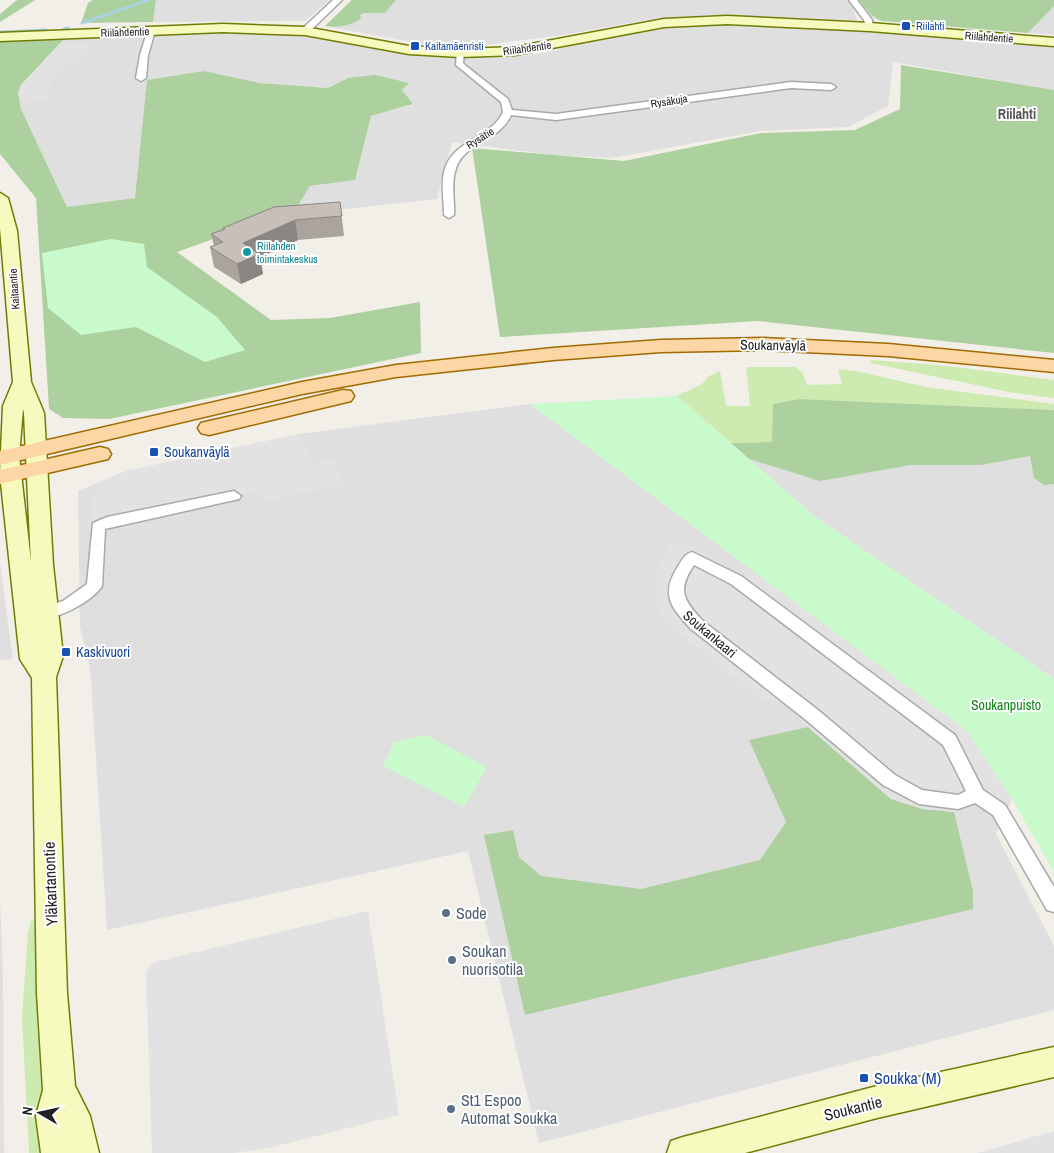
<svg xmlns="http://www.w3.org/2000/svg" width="1054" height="1153" viewBox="0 0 1054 1153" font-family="'Archivo Narrow',sans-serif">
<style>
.residential{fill:#e0dfdf}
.grass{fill:#cdebb0}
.forest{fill:#add19e}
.park{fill:#c8facc}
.parking{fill:#e2e2e2}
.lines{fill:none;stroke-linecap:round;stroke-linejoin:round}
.stream{stroke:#aad3df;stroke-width:3}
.street-casing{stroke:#a9a9a9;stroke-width:3}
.secondary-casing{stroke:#707d05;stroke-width:3}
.primary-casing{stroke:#a06b00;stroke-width:3}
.street{fill:#fff;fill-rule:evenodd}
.secondary{fill:#f7fabf;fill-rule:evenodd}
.primary{fill:#fcd6a4;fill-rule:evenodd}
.wall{fill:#aba49e}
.shaded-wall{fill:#8b8681}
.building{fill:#c7bfb8;stroke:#8b8681}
.transit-dot{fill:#1a4fb4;stroke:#fff;stroke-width:2}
.culture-dot{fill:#0f9aa8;stroke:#fff;stroke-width:2}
.service-dot{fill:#5c6f8a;stroke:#fff;stroke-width:2}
.labels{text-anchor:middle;stroke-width:4;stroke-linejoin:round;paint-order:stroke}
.far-transit-label{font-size:11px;fill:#164399;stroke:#fff;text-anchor:start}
.far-street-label{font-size:11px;fill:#222;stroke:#fff}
.far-culture-label{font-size:11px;fill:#0d838f;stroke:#fff;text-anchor:start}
.far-quarter-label{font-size:14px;font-weight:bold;fill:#555;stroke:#fff}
.street-label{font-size:14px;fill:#222;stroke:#fff}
.transit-label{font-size:14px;fill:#164399;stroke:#fff;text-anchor:start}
.park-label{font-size:14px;fill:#0c8416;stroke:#fff}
.near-street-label{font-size:16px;fill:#222;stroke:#fff}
.near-service-label{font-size:16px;fill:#4e5e75;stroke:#fff;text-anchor:start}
.near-transit-label{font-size:16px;fill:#164399;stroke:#fff;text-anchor:start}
</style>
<rect width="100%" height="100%" fill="#f2efe9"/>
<path class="residential" d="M156,0H330L305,21L153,22Z
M352,0H850L857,20L709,15L657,18L563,35L469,47L427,45L325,26Z
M1054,6V35L1028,33Z
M704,23L867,30L1054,46V90L893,62L888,106L848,127L760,131L613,158L554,155L452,142L437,199L292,215L310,186L355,180L371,116L413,105L402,90L409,83L348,78L328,88L259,83L204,71L136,198L67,207L21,109L18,93L65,38L225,30L313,35L440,55L523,56L555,51L580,42L667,25Z
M530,404L966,730L1012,799L996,834L1054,946V1010L539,1143L468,851L107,930L91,681L89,663L80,627L78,491L126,471L299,434Z
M1054,455V679L814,516L749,459Z
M0,564L13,659L0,660Z
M0,898L3,976L4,1153H0Z"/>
<path class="grass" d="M871,360L948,366L1054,380V398L1014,393L870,363Z
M746,367H795L802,372L807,385L842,384L838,369L861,372L926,387L1054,404V410L800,399L772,442L731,443L677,396L702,384L709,376L720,371L726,406H750Z
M37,919L47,1153H29L22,1018L28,932L31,921Z"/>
<path class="forest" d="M17,0H35L0,22V14Z
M93,0H156L153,22L81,23L88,3Z
M352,0H396L385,13H363L360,15L361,19C348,26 339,28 325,26Z
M859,0H1054V6L1028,33L881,21L872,16Z
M65,38L21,85L18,93L21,109L67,207L135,198L147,80L204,71L259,83L328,88L348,78L375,75L409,83L402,90L413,104L371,116L355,180L310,186L292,215L277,216L177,252L271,320L330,318L420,302L421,353L109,419L63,418L49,409L36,198L0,154V42Z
M901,65L1054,90V353L758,321L500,337L472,148L624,161L761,133L855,130L900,109Z
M800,399L1054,410V484L1044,485L1034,478L1030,456L981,465H911L820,481L749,459L731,443L772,442L773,404Z
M808,727L891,799L923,809L954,812L973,891V909L525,1015L484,835L513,830L519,857L541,876L641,889L760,860L786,822L749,740Z"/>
<path class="park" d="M111,239L144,244L147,267L217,317L245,350L205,362L136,327L81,335L48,308L42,253Z
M677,396L814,516L1054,679V872L1012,799L966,730L530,404Z
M426,735L487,767L464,807L383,766L394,742Z"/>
<path class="parking" d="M62,43L90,45L49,85L48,99L22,104L18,93L21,85Z
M299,434L312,463L332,459L342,484L268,501L257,492L89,531L90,506L93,495L102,484L126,471Z
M672,541L701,552L737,572L746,567L966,730L1012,799L954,812L923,809L891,799L808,727L777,696L765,703L664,621L656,604L654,573Z
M368,911L399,1115L269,1148L234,1153H152L146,971L155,962Z
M1054,1131V1153H977Z"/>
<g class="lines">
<path class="stream" d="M82,23L149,0
M64,29L68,28
M0,32L46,30"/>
<g class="street-casing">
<path id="street" d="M333,0H342L308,33H302V29Z
M849,0H857L872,20L873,29H867L864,20Z
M148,29L155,31L148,55L146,78L141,81L136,78L140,55Z
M457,51L464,53L463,63L466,66L508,99L512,110L556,114L791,82L831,84L836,87L831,90L791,88L556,120L511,115C500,142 461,142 455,172C451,186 455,201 454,215L449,218L444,215C444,201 441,186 444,172C452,139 491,139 503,112L501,102L456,65Z
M234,491L241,496L239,499L105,529L102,586C92,602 51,624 33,618L30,614L33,610L63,601L87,584L93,523L107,517Z
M692,552L741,576L955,735L983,790L1005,805L1054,887V912L1047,910L993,815L975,803L958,809L919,804L883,785L806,720L691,629C672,608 660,596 677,568C681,562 684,554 692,552ZM694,565L731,584L943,745L966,791L958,795L922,790L895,775L818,710L703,621C683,600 677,590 694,565Z"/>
</g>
<g class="secondary-casing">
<path id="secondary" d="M727,16L870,23L1054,38V46L870,31L727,24L664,27L515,55L460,57L409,54L305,35L223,32L0,41V33L223,24L305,27L409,46L460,49L515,47L664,19Z
M0,193L8,198L17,231L31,382L44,413L53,565L63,656L56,677L67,993L75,1086L90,1116L99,1153H41L36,1116L43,1090L37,993L32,678L20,659L0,474L3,406L13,382L0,228ZM23,409L24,413L31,562L19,456Z
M1054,1047V1077L877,1118L745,1153H667L671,1141L683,1137L877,1086Z"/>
</g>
<g class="primary-casing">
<path id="primary" d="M763,338L888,344L1054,360V372L888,356L763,350L661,352L553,360L396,377L302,394L0,465V451L302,382L396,365L553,348L661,340Z
M343,390L351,391L354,396L351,401L209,435L201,433L198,428L201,423Z
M100,447L108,449L111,454L108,459L0,484V470Z"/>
</g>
<use href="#street" class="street"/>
<use href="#secondary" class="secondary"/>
<use href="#primary" class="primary"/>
</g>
<path class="wall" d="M340,202L344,236L298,240L260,257L263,274L241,284L214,267L210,247L214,246L211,234L223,229V228Z"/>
<path class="shaded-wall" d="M295,220L298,240L260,257L263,274L241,284L237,264L243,243Z"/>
<path class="building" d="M340,202L342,216L295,220L243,243L259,254L237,264L210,247L223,242L211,234L225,229L223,228L274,207Z"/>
<g class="transit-dot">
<rect x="901" y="21" width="10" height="10" rx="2.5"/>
<rect x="410" y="41" width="10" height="10" rx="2.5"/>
<rect x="149" y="447" width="10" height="10" rx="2.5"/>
<rect x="61" y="647" width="10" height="10" rx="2.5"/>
<rect x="859" y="1073" width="10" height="10" rx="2.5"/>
</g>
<circle class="culture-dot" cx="247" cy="252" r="5"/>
<g class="service-dot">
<circle cx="446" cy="913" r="5"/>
<circle cx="452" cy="960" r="5"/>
<circle cx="451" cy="1109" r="5"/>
</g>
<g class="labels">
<g class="far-transit-label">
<text x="916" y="30">Riilahti</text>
<text x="425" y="50">Kaitamäenristi</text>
</g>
<g class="far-street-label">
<text transform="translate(125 32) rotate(-2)" y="4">Riilahdentie</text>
<text transform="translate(989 37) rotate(4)" y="4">Riilahdentie</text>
<text transform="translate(527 48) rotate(-8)" y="4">Riilahdentie</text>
<text transform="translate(669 101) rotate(-9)" y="4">Rysäkuja</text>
<text transform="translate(480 138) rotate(-32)" y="4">Rysätie</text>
<text transform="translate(14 289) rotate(-94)" y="4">Kaitaantie</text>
</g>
<g class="far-culture-label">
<text x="257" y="250">Riilahden<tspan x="257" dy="13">toimintakeskus</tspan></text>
</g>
<g class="far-quarter-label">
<text x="1017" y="119">Riilahti</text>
</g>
<g class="street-label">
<text transform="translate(773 345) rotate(1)" y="5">Soukanväylä</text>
<text transform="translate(710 634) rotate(40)" y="5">Soukankaari</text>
</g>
<g class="transit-label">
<text x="164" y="457">Soukanväylä</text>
<text x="76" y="657">Kaskivuori</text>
</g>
<g class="park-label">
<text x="1006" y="710">Soukanpuisto</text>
</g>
<g class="near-street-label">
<text transform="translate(50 884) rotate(-92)" y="6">Yläkartanontie</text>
<text transform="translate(853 1108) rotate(-14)" y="6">Soukantie</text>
</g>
<g class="near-service-label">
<text x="456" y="919">Sode</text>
<text x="462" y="957">Soukan<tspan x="462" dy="18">nuorisotila</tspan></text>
<text x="461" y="1106">St1 Espoo<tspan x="461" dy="18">Automat Soukka</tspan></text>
</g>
<g class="near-transit-label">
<text x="874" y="1084">Soukka (M)</text>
</g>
</g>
<g transform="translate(40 1113) rotate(279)" stroke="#ffffff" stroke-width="4" paint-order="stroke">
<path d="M0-4L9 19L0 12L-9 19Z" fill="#222222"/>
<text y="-8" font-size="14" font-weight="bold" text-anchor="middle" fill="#222222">N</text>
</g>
</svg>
